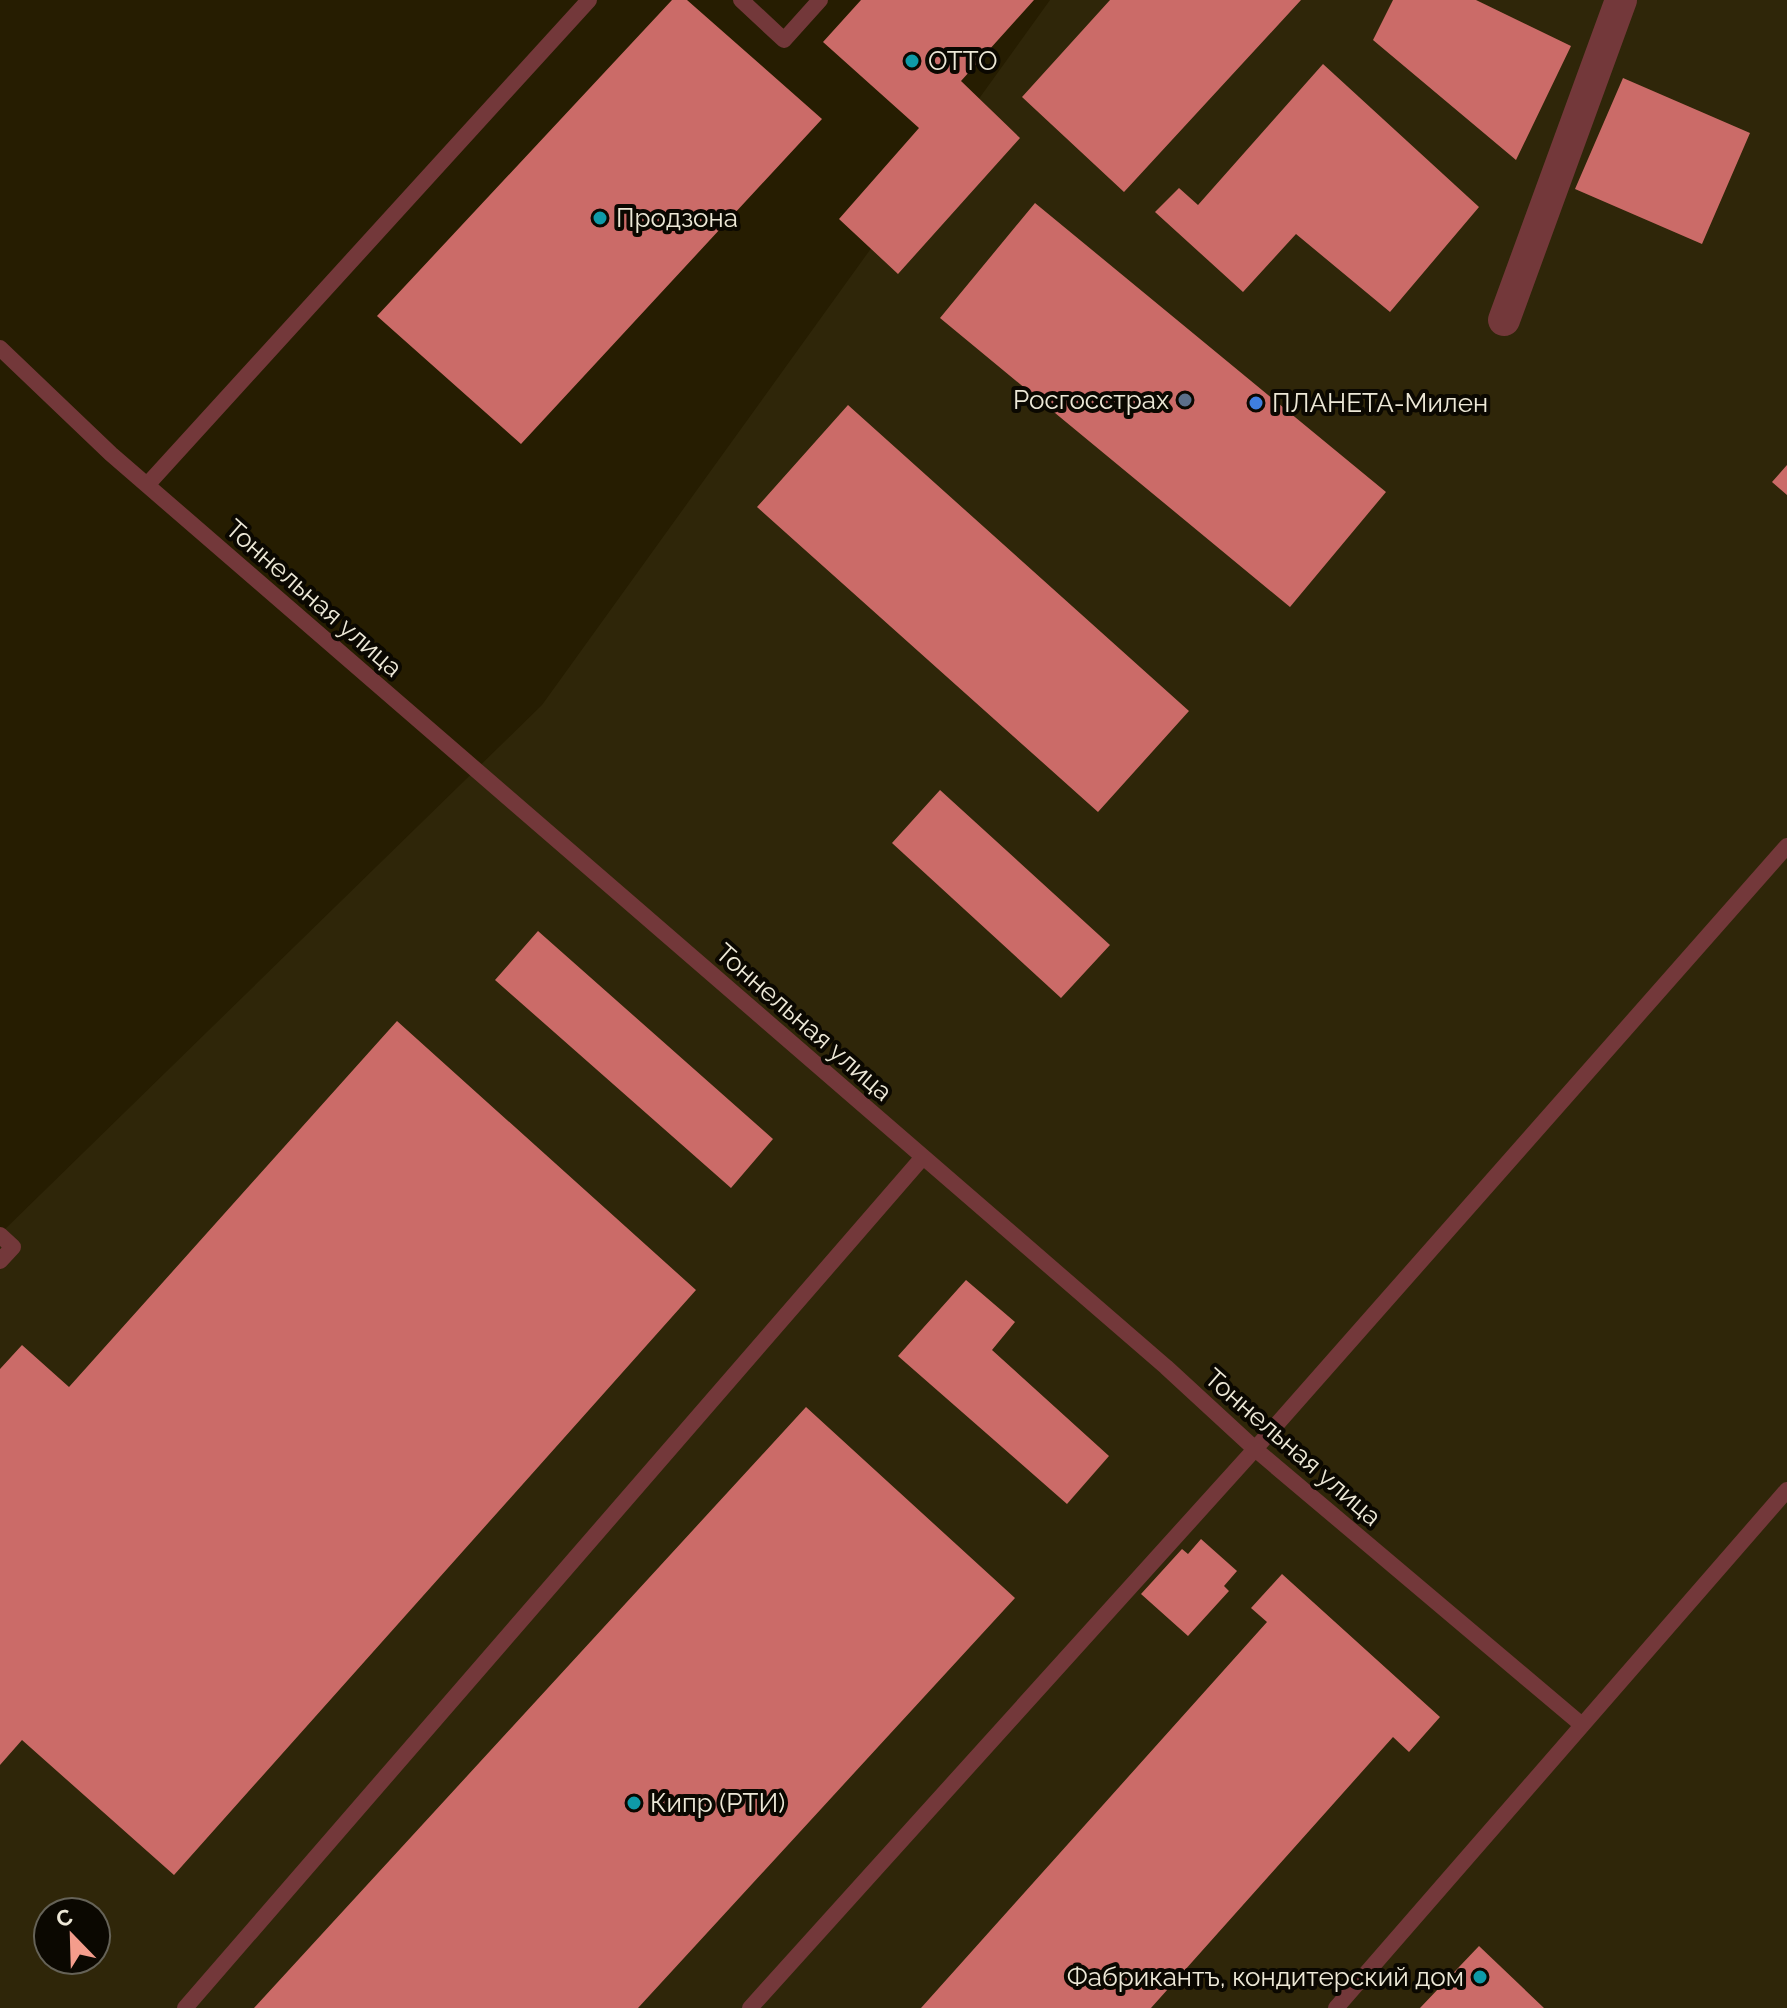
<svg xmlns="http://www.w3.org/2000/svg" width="1787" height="2008" viewBox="0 0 1787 2008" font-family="Raleway,sans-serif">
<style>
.built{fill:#2f2609;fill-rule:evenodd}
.building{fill:#cb6b68}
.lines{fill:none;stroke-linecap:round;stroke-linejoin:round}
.lane{stroke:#73383a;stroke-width:16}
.street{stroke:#73383a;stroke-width:32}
.culture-dot{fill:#0f9aa8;stroke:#0b0801;stroke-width:3}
.service-dot{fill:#5c6f8a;stroke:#0b0801;stroke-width:3}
.shop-dot{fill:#3f7fe0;stroke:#0b0801;stroke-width:3}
.labels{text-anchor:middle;stroke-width:8;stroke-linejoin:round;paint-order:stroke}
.poi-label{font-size:26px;fill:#ede8d7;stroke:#0b0801;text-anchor:start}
.street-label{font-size:26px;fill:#ede8d7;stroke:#0b0801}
</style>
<rect width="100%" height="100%" fill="#261d01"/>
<path class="built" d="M1050,0H1787V2008H0V1234L542,705ZM48,1912H96V1960H48Z"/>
<path class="building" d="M672,0H687L822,119L521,444L377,316Z
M861,0H1034L961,81L1020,138L898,274L839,219L919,128L823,42Z
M1110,0H1301L1124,192L1022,97Z
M1393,0H1476L1571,46L1516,160L1373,40Z
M1323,64L1479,207L1390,312L1296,234L1243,292L1155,212L1179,188L1198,205Z
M1623,78L1750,133L1702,244L1575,189Z
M1035,203L1386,492L1290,607L940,318Z
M848,405L1189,711L1098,812L757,507Z
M1787,465V495L1772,482Z
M940,790L1110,945L1061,998L892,843Z
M538,931L773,1139L731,1188L495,980Z
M397,1021L696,1290L174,1875L22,1740L0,1765V1369L22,1345L69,1387Z
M966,1280L1015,1322L992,1350L1109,1456L1067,1504L898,1356Z
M806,1407L1015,1598L638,2008H254Z
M1201,1539L1237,1571L1224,1586L1229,1591L1188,1636L1141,1594L1182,1549L1188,1554Z
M1282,1574L1440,1717L1409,1752L1393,1737L1151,2008H921L1267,1622L1251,1608Z
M1479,1946L1544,2008H1420Z"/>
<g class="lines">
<path class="lane" d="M741,0L784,40L820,0
M0,348L111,454L1166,1367L1255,1449L1582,1725
M147,485L589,0
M0,1235L13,1247L0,1261
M185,2008L923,1157
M750,2008L1255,1449L1787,846
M1336,2008L1787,1490"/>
<path class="street" d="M1504,320L1621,0"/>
</g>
<g class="culture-dot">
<circle cx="912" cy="61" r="8"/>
<circle cx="600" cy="218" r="8"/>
<circle cx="634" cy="1803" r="8"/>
<circle cx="1480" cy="1977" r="8"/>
</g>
<circle class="service-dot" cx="1185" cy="400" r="8"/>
<circle class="shop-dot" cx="1256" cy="403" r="8"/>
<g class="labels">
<g class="poi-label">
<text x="928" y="70">ОТТО</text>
<text x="616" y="227">Продзона</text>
<text x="1169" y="409" text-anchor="end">Росгосстрах</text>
<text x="1272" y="412">ПЛАНЕТА-Милен</text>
<text x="650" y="1812">Кипр (РТИ)</text>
<text x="1464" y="1986" text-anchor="end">Фабрикантъ, кондитерский дом</text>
</g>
<g class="street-label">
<text transform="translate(314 598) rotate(41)" y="9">Тоннельная улица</text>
<text transform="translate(804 1022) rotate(41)" y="9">Тоннельная улица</text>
<text transform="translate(1293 1447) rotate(41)" y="9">Тоннельная улица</text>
</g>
</g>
<g transform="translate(72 1936) rotate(337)"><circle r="38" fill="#0b0801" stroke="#656257" stroke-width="2"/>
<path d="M0-6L14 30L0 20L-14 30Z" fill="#f49d8c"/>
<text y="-12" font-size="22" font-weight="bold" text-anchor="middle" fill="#ede8d7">С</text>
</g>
</svg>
